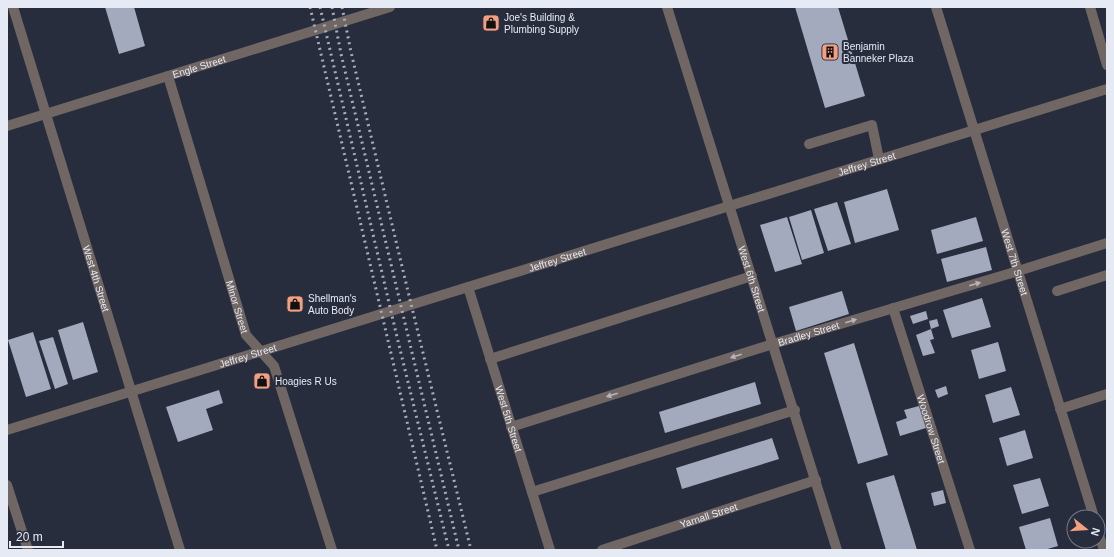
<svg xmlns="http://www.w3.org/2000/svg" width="1114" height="557" viewBox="0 0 1114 557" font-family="Helvetica,sans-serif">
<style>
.building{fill:#a3aabe}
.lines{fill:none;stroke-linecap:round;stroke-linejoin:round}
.service{stroke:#706663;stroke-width:10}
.minor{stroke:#706663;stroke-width:10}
.tertiary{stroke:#706663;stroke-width:10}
.rail{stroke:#a8acb9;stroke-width:3;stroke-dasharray:2 4;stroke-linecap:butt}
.oneway{fill:#b7b5bb}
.labels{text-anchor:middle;stroke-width:4;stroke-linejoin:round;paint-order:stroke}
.poi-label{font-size:10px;fill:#e6eaf5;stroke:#282d3d;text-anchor:start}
.street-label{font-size:10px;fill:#e6eaf5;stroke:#282d3d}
</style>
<rect width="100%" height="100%" fill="#282d3d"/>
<path class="building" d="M105,7H134L145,46L119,54Z
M795,7H838L865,96L825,108Z
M887,189L899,230L855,243L844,202Z
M837,202L851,244L828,251L814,209Z
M811,210L824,253L802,260L789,217Z
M787,217L802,264L775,272L760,225Z
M976,217L983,241L937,254L931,230Z
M986,247L992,270L947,282L941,259Z
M842,291L849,314L796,331L789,307Z
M982,298L991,327L952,338L943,310Z
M926,311L928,319L913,324L910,316Z
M937,319L939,326L931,329L929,321Z
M83,322L98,372L73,380L58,330Z
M931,329L934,339L930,340L935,353L923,356L916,335Z
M33,332L51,389L26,397L8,340Z
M53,337L68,384L55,389L39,341Z
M998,342L1006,371L979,379L971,350Z
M854,343L888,455L858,464L824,353Z
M755,382L761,404L665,433L659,412Z
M946,386L948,394L938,398L935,390Z
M1011,387L1020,415L993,423L985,395Z
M219,390L223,403L206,409L213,430L178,442L166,407Z
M919,406L926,428L900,436L896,422L907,418L904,410Z
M1025,430L1033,458L1007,466L999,438Z
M772,438L779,459L682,489L676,468Z
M894,475L911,530L917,550H886L870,497L866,483Z
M1040,478L1049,506L1022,514L1013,485Z
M943,490L946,503L934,506L931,493Z
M1050,518L1058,546L1044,550H1026L1019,527Z"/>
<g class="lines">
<g class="service">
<path d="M1090,7L1107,65"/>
<path id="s1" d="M168,76L246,335L274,366L332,550"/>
<path d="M809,144L872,125L879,159"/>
<path d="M1057,291L1107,275"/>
<path id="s2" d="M773,344L1018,271L1107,243"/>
<path d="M490,359L752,276"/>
<path d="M532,492L795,410"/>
</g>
<g class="minor">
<path id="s3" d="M13,7L180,550"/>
<path id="s4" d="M667,7L837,550"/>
<path id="s5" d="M936,7L1094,517"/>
<path id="s6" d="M468,287L550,550"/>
<path id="s7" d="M893,308L970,550"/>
<path d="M1060,409L1107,394"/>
<path d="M511,427L773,344"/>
<path id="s8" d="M7,430L1107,89"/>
<path d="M7,485L28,550"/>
<path d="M1098,532L1104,550"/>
<path id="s9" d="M602,550L816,480"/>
</g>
<path class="tertiary" id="s10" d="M7,126L390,7"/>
<path class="rail" d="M310,7L437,550
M320,7L397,337L449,550
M332,7L341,54L459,550
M342,7L351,52L405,279L471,550"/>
</g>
<defs><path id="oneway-solid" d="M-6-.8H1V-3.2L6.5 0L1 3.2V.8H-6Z"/></defs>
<g class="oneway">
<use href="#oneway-solid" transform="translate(975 284) rotate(-16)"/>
<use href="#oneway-solid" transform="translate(851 321) rotate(-17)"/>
<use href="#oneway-solid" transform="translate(736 356) rotate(163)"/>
<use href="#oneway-solid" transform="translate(612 395) rotate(163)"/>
</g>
<defs>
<g id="shop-square" transform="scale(0.9)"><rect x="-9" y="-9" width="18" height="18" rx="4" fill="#f2a081" stroke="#282d3d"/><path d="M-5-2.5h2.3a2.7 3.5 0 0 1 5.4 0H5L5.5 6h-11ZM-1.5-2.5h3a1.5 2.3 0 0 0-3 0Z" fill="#111"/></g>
<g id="building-square" transform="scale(0.9)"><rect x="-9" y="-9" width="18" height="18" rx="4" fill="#f2a081" stroke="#282d3d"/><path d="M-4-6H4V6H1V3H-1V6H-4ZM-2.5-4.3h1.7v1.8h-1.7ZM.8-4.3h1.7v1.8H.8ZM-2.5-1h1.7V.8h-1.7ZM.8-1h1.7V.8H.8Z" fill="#111"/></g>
</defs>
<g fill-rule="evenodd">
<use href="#shop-square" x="491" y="23"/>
<use href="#building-square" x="830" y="52"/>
<use href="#shop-square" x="295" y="304"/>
<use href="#shop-square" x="262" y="381"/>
</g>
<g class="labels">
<g class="poi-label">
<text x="504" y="21">Joe's Building &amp;<tspan x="504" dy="12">Plumbing Supply</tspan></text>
<text x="843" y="50">Benjamin<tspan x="843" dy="12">Banneker Plaza</tspan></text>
<text x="308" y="302">Shellman's<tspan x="308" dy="12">Auto Body</tspan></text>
<text x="275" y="385">Hoagies R Us</text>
</g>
<g class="street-label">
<text dy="4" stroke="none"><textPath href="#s10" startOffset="201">Engle Street</textPath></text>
<text dy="4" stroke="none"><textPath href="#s8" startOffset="900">Jeffrey Street</textPath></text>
<text dy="4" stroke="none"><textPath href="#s8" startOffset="576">Jeffrey Street</textPath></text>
<text dy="4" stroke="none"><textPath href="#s5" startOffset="267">West 7th Street</textPath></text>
<text dy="4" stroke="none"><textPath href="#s4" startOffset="285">West 6th Street</textPath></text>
<text dy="4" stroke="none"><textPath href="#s3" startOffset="284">West 4th Street</textPath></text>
<text dy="4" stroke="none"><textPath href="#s1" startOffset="241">Minor Street</textPath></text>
<text dy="4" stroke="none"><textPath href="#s2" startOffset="37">Bradley Street</textPath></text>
<text dy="4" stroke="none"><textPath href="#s8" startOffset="252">Jeffrey Street</textPath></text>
<text dy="4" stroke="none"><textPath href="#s6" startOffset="138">West 5th Street</textPath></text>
<text dy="4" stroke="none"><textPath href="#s7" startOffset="127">Woodrow Street</textPath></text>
<text dy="4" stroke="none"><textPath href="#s9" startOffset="112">Yarnall Street</textPath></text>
</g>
</g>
<rect width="1114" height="557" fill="none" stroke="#e6eaf5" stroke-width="16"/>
<g transform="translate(1086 529) rotate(107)"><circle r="19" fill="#282d3d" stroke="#747987"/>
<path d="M0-3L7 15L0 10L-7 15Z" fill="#f2a081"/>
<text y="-6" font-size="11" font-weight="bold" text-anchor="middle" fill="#e6eaf5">N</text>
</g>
<path d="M10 541v6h53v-6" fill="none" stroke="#e6eaf5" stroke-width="2"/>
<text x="16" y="541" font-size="12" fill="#e6eaf5" stroke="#282d3d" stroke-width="3" paint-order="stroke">20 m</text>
</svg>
